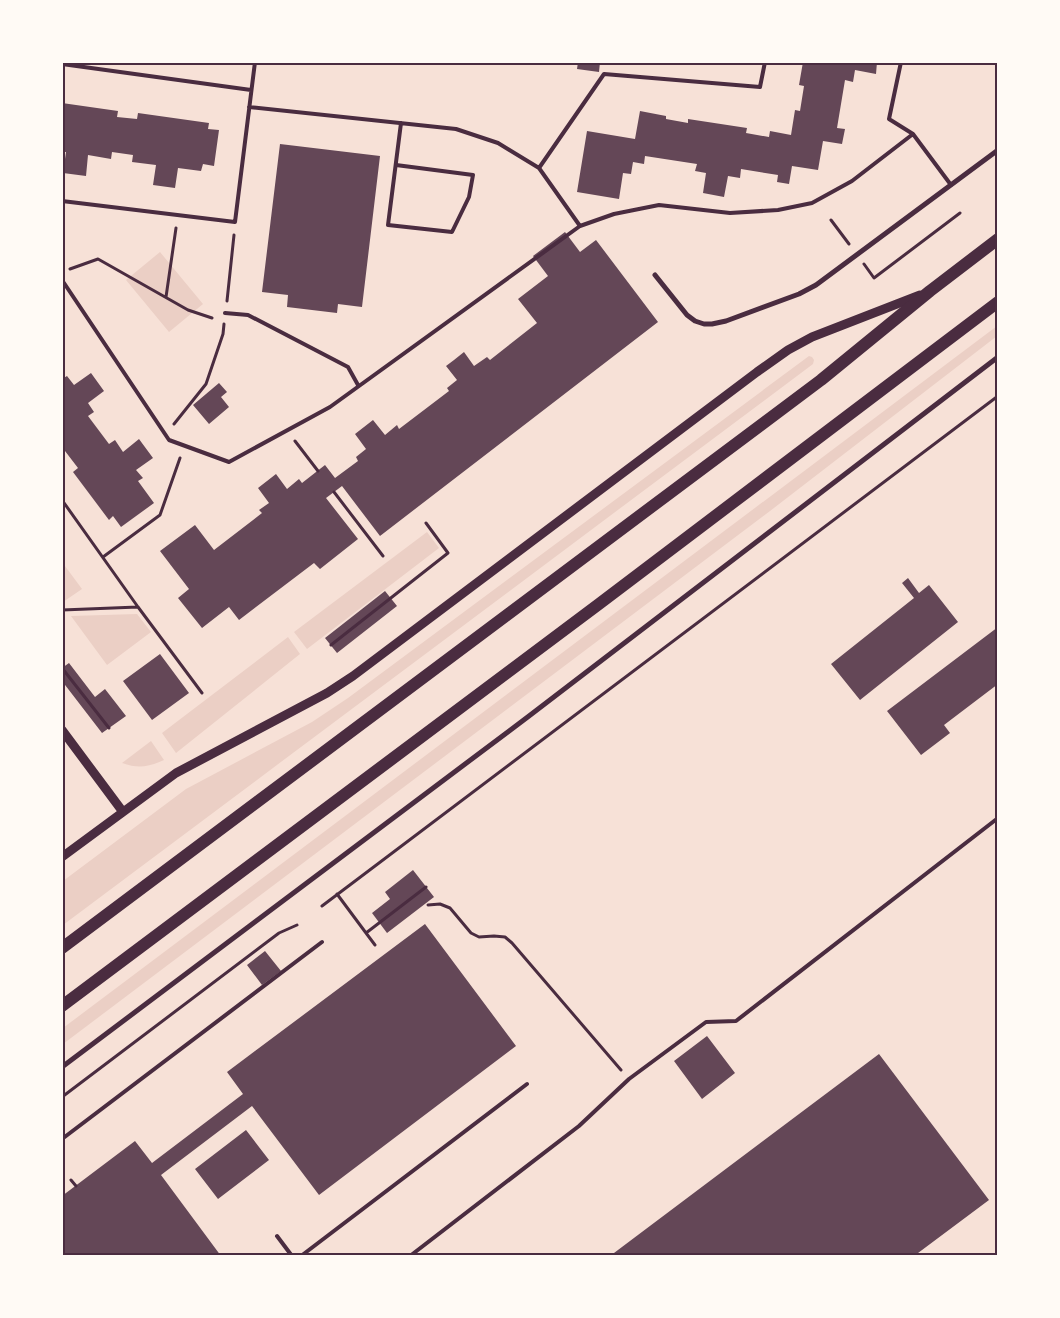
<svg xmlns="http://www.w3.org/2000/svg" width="1060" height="1318" viewBox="0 0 1060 1318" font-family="'Roboto Serif',serif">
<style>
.green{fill:#ebcfc5}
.building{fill:#644757}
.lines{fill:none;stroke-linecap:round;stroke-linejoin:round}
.path{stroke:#4a2c40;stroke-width:3}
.service{stroke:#4a2c40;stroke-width:4}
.minor{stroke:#4a2c40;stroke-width:5}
.tertiary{stroke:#4a2c40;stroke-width:9}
.primary{stroke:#4a2c40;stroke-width:12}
.neatline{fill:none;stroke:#4a2c40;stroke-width:2}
</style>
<rect width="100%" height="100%" fill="#f7e1d7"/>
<path class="green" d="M160,252L203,304L169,332L126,280Z
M997,326V336L770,511L63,1044V1028Z
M809,356L812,357L814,360L813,364L63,925V881L186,789L312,722L348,698Z
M427,532L439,548L307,649L294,632Z
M62,562L82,589L63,602H62Z
M137,614L151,632L107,665L71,616Z
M288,637L300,654L176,753L162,733Z
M151,741L164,760C148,767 139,769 122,763Z"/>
<path class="building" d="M578,62H600L599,72L577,69Z
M803,62H877L876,74L855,70L853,82L845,80L837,128L845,129L842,144L823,141L818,170L792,166L789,184L777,182L778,175L741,169L740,178L728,176L724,197L703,193L706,173L695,171L697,164L645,156L644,164L633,162L631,174L623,173L619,199L577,192L587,131L635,139L640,111L666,116V119L688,123V119L747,128L746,133L769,137L770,131L791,135L795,110L800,111L804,86L799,85Z
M62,103L118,111L117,117L137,119L138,113L209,123L208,129L219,130L214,166L203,164L201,171L178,168L175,188L153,185L156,165L132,162L133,155L112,152L111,159L88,155L86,176L63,173L66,152H62Z
M280,144L380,156L362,307L338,304L337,313L287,307L288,295L262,292Z
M565,232L580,252L596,240L658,322L380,536L342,486L326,498L358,539L320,569L314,563L239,620L229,607L202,628L178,598L189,589L160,551L195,525L214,550L262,513L259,510L269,503L258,488L276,474L287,489L299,479L302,483L325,465L335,478L358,461L356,457L366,449L355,434L373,420L385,435L397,425L399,429L449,391L447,388L457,380L446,366L454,360L464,352L474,366L487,357L490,360L537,323L518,299L548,276L533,256Z
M91,373L104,391L88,403L94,412L88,416L109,444L115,440L123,452L139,439L153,458L136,470L143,478L138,481L154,503L121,527L113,516L109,520L73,472L78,468L65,451L62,453V379L67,376L74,385Z
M219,383L227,392L221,397L229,407L209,424L193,405Z
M908,578L919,593L929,585L958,622L860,700L831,664L914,598L902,583Z
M385,591L397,606L337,653L325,638Z
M998,627V684L944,725L950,733L921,755L887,711Z
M160,654L189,693L152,720L123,681Z
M69,663L95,697L105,689L126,716L102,733L62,681V668Z
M413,870L434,897L387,933L372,913L390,899L385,892Z
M425,924L516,1046L319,1195L252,1106L161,1175L221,1256H62V1196L135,1141L152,1163L243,1094L227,1072Z
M265,951L281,971L262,985L247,965Z
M707,1036L735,1073L702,1099L674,1061Z
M879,1054L989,1200L914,1256H610Z
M246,1130L269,1160L218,1199L195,1169Z"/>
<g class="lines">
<path class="path" d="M831,220L849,244
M864,264L874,278L960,213
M70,269L98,259L188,310L212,318
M166,297L176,228
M227,301L234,235
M174,424L206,384L223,334L224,324
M295,441L318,471
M334,492L383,556
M62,500L138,607L202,693
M103,557L160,515L180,458
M62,610L138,607
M331,645L448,553L426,523
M62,668L109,728
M337,894L366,933L426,887
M428,905L440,904L450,908L471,933L479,937L494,936L505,937L512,943L621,1070
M322,906L998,396
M366,933L375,945
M62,1097L279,933L297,925
M71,1180L76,1186"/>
<path class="service" d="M765,62L760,87L604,74L539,168L580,226L614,214L659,205L730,213L778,210L812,203L852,181L913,134L951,185
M901,62L889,119L913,134
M62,64L251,90
M249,107L456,129L498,143L539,168
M396,165L473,175L469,197L452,232L388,225L401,123
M62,201L235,222L255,62
M62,280L169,440L229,462L330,407L580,226
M225,313L248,315L348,367L358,385
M62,1139L322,942
M277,1236L292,1256
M301,1256L527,1084
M410,1256L579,1126L629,1079L706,1022L736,1021L998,818"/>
<path class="minor" d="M655,275L687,315L695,321L704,324H712L726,321L799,294L816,285L998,150
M62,1067L529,716L998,357"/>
<path class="tertiary" d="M62,730L123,812
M62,857L176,773L327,693L353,676L757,372L788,350L812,337L920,295"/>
<path class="primary" d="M62,948L821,380L930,291L998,239
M62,1006L599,604L998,302"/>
</g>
<rect width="1060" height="1318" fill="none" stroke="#fffaf5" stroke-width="128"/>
<rect x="64" y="64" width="932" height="1190" class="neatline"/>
</svg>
